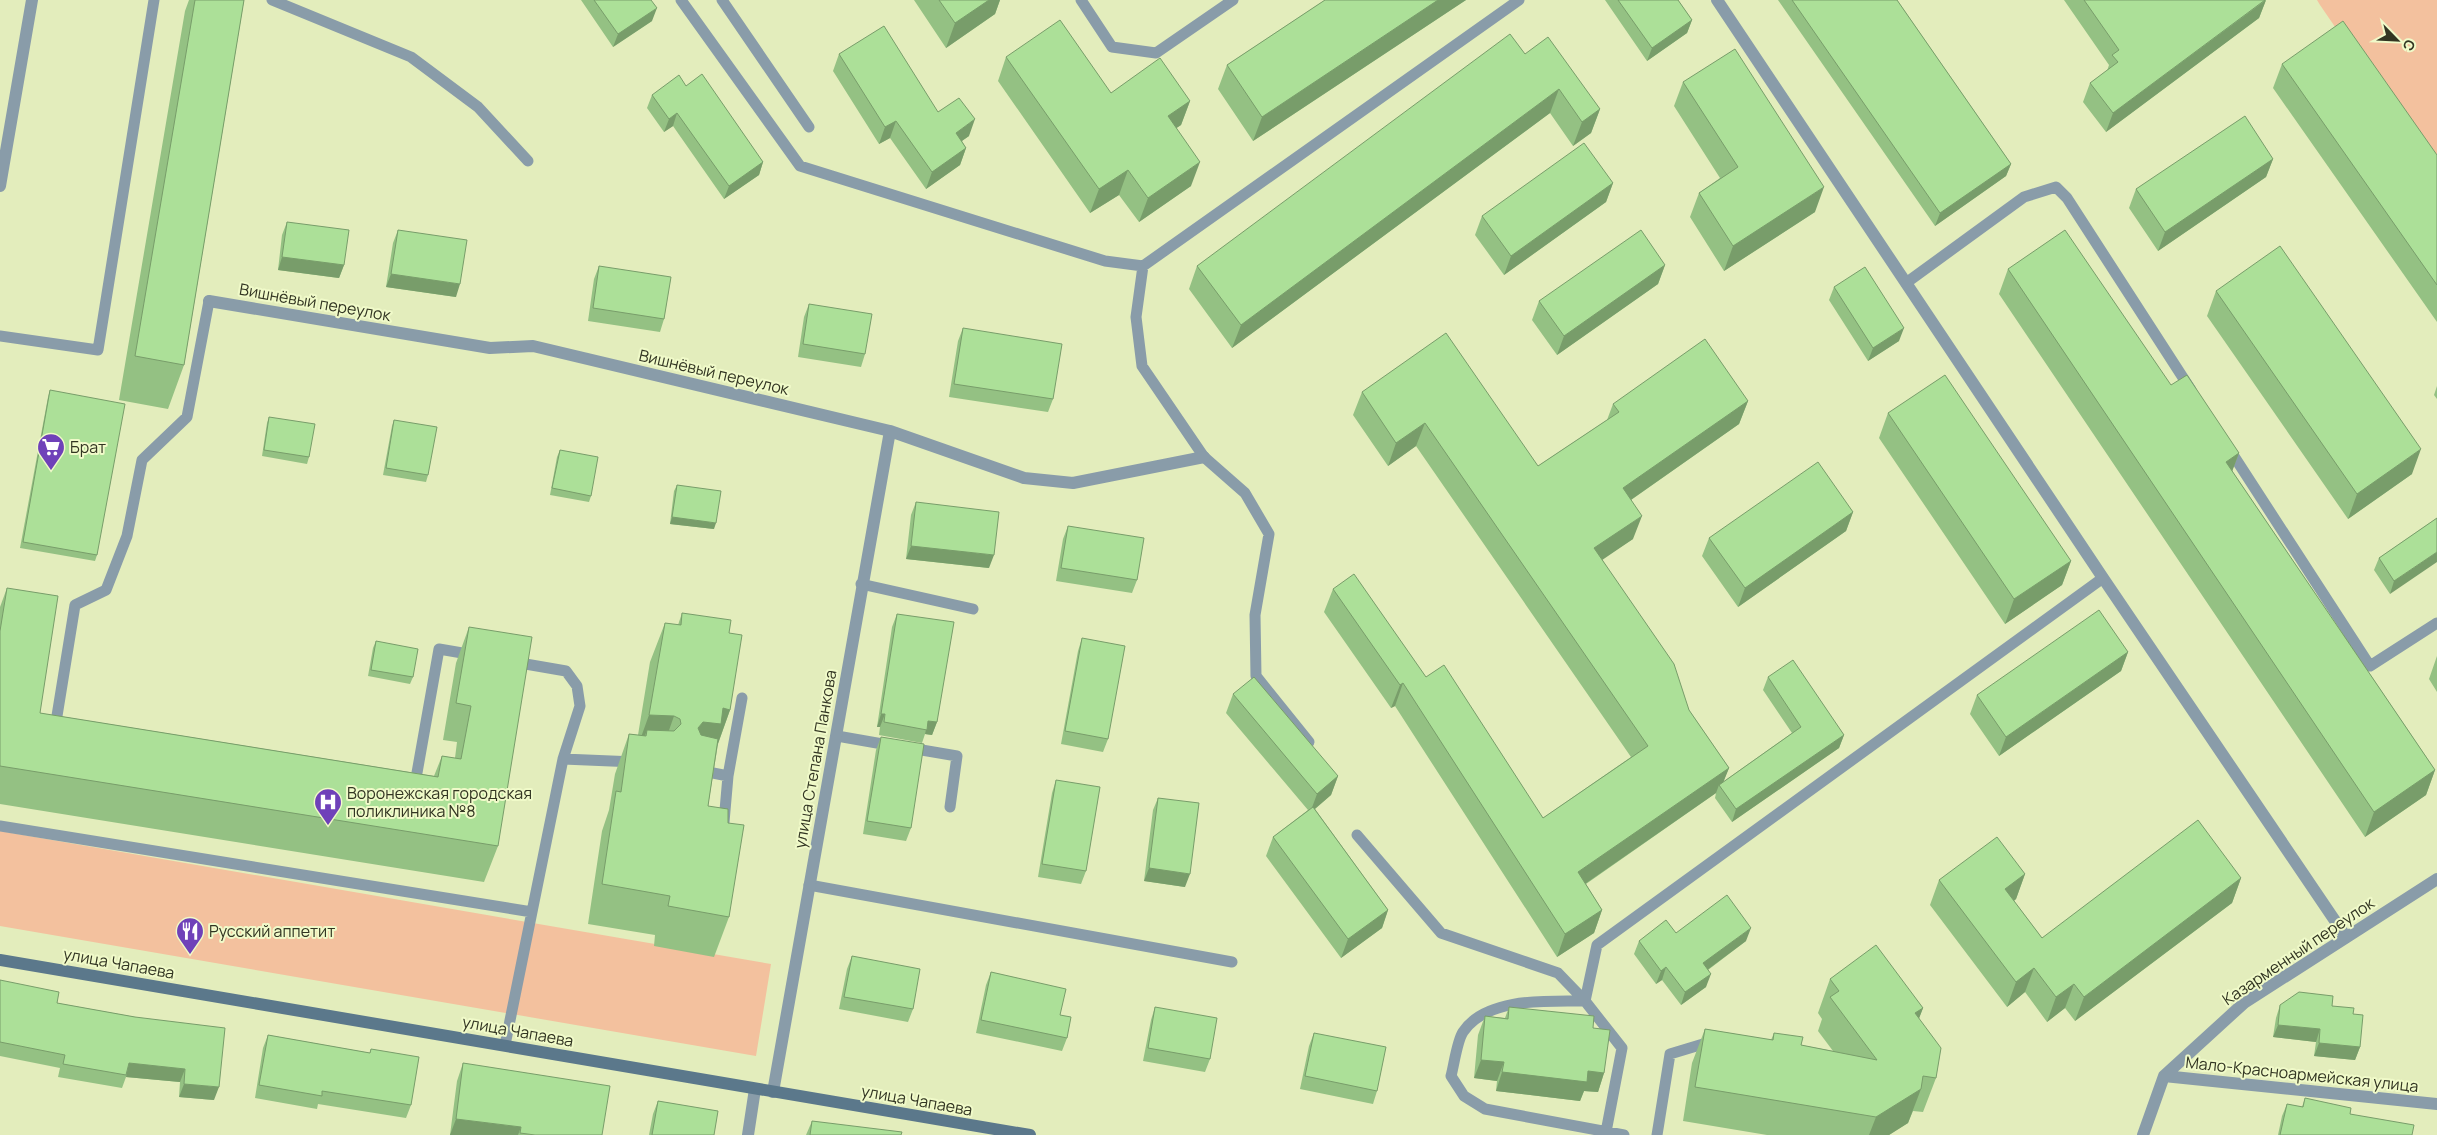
<svg xmlns="http://www.w3.org/2000/svg" width="2437" height="1135" viewBox="0 0 2437 1135" font-family="Manrope,sans-serif">
<style>
.green{fill:#f3c19e}
.lines{fill:none;stroke-linecap:round;stroke-linejoin:round}
.lane{stroke:#899ca9;stroke-width:11}
.street{stroke:#899ca9;stroke-width:12}
.secondary{stroke:#5b788b;stroke-width:12}
.wall{fill:#94c183}
.shaded-wall{fill:#789d6a}
.building{fill:#ace098;stroke:#789d6a}
.labels{text-anchor:middle;stroke-width:4;stroke-linejoin:round;paint-order:stroke}
.street-label{font-size:16px;fill:#323522;stroke:#f0fac9}
.poi-label{font-size:16px;fill:#323522;stroke:#f0fac9;text-anchor:start}
</style>
<rect width="100%" height="100%" fill="#e3edbc"/>
<path class="green" d="M2317,0H2437V175L2320,5Z
M0,831L771,964L756,1056L0,926Z"/>
<g class="lines">
<path class="lane" d="M272,0L411,57L478,107L528,161
M681,0L800,166L1105,261L1143,266L1519,0
M722,0L809,127
M1081,0L1112,47L1156,53L1233,0
M1143,266L1136,317L1142,366L1204,457L1245,493L1269,534L1255,615L1256,676L1309,742
M1906,283L2024,197L2056,187L2067,198L2191,390
M0,336L98,350L154,0
M2228,447L2370,666L2437,623
M861,584L973,609
M63,723L56,722L75,605L106,590L127,536L142,460L187,417L209,301
M837,736L894,746
M910,748L957,756L950,807
M563,759L635,762
M698,770L728,776
M411,784H415L439,649L474,655
M724,822L728,776L742,698
M0,826L532,912
M1357,835L1441,933L1558,973L1585,1001
M809,885L1232,962
M1585,1001C1549,1001 1486,997 1463,1032C1457,1041 1454,1065 1451,1076L1464,1096L1485,1109L1624,1135
M505,1045L563,759L580,706L577,686L566,671L514,662
M1606,1132L1622,1048L1585,1001L1597,945L2103,578
M1657,1135L1670,1054L1713,1041"/>
<path class="street" d="M1717,0L2103,578L2346,937
M0,186L32,0
M209,301L490,348L533,346L890,431L1024,478L1073,483L1204,457
M2164,1076L2437,1104
M773,1092L890,431
M748,1135L755,1089
M2143,1135L2164,1076L2244,1003L2437,879"/>
<path class="secondary" d="M0,960L1030,1135"/>
</g>
<path class="wall" d="M189,0H244L184,365L168,409L119,400L185,11Z
M581,0H651L652,21L613,47Z
M914,0H1000L995,14L946,48Z
M1325,0H1466L1253,141L1218,89L1227,65Z
M1605,0H1678L1692,20L1687,33L1647,61Z
M1778,0H1897L2011,164L2006,176L1935,226Z
M2064,0H2266L2259,18L2106,132L2083,102L2090,83L2107,71L2109,65Z
M839,54L938,112L969,136L962,141L966,148L960,165L926,189L890,138L879,144L833,71Z
M1525,54L1600,109L1591,133L1573,146L1550,113L1232,348L1189,289L1197,266Z
M1006,57L1111,93L1190,101L1181,125L1176,128L1191,186L1139,222L1119,195L1090,213L998,81Z
M2282,64L2437,155V322L2273,88Z
M1683,82L1815,212L1724,271L1690,217L1699,193L1720,178L1674,106Z
M686,86L763,162L759,175L724,199L673,126L664,132L647,108L652,95Z
M2273,159L2266,177L2158,251L2129,208L2136,189Z
M1613,183L1606,202L1504,275L1475,235L1482,216Z
M287,222L344,265L339,278L278,270L282,235Z
M398,230L456,297L386,287L393,243Z
M1665,265L1658,284L1557,355L1532,320L1539,301Z
M599,266L664,319L660,332L588,321L594,279Z
M2008,269L2171,385L2239,453L2232,471L2435,770L2426,795L2365,837L1999,294Z
M1834,287L1899,341L1868,361L1829,300Z
M2216,291L2412,474L2348,519L2207,316Z
M809,304L865,354L861,367L798,357L804,317Z
M963,328L1053,399L1048,412L949,397L958,341Z
M2437,386V399L2434,395Z
M50,390L97,555L95,561L20,548L48,397Z
M1362,392L1538,466L1607,420L1613,404L1748,401L1739,424L1631,500L1633,539L1602,559L1689,710L1729,768L1723,782L1792,733L1763,690L1768,677L1844,735L1839,748L1732,822L1715,798L1716,793L1586,884L1602,910L1594,933L1557,957L1395,706L1391,708L1324,612L1333,589L1426,677L1543,818L1631,757L1416,446L1388,466L1353,415Z
M1888,413L2071,561L2062,585L2005,624L1879,438Z
M269,417L309,457L307,464L262,456L267,423Z
M394,420L428,475L426,482L383,475L392,426Z
M560,450L591,496L589,502L550,495L557,457Z
M677,485L714,529L670,524L674,491Z
M916,502L989,568L906,559L911,515Z
M1853,512L1846,531L1738,607L1702,556L1709,538Z
M2437,518L2390,594L2374,570L2379,558Z
M1068,526L1137,580L1132,593L1056,581L1063,539Z
M7,588L40,713L434,776L442,756L455,758L457,742L443,740L456,663L469,627L498,846L484,882L0,804V607Z
M682,613L729,633L730,710L718,744L708,806L729,917L714,957L654,946L655,935L588,924L602,831L609,810L615,774L629,734L638,735L650,662L665,623L678,625Z
M897,614L937,722L932,735L925,734L922,743L879,735L880,727H877L892,627Z
M1082,638L1108,739L1103,752L1061,744L1078,651Z
M376,641L413,677L410,684L368,676L373,648Z
M2128,652L2121,671L1999,756L1970,714L1977,695Z
M2437,656V692L2429,679Z
M1233,694L1338,776L1331,795L1315,809L1388,910L1382,928L1341,958L1266,856L1273,837L1308,810L1226,713Z
M881,737L911,828L906,841L863,834L876,750Z
M1056,780L1086,871L1081,884L1038,877L1052,793Z
M1158,798L1185,887L1144,881L1153,810Z
M2025,874L2016,899L2014,901L2042,938L2241,878L2232,903L2075,1021L2065,1008L2047,1022L2025,992L2007,1007L1930,905L1939,880Z
M1676,933L1746,941L1708,970L1706,987L1681,1005L1662,980L1656,984L1634,954L1639,941Z
M852,956L913,1009L908,1022L839,1009L847,969Z
M991,972L1060,1015L1067,1038L1062,1051L976,1033L986,985Z
M1830,979L1923,1008L1919,1018L1936,1078L1923,1112L1913,1111L1908,1123L1889,1135H1767L1683,1121L1692,1063L1705,1029L1771,1040L1774,1033L1801,1045L1833,1051L1818,1031L1822,1019L1818,1013Z
M0,980L57,1003L135,1017L214,1100L179,1097L180,1082L126,1077L122,1088L58,1077L60,1068L0,1056Z
M2280,1005L2332,1006L2353,1014L2360,1047L2355,1060L2314,1056L2316,1042L2273,1037L2276,1018Z
M1155,1007L1210,1059L1205,1072L1143,1061L1151,1020Z
M1509,1007L1593,1028L1604,1073L1598,1092L1584,1091L1580,1101L1496,1091L1497,1081L1474,1078L1478,1035L1485,1016L1505,1018Z
M1314,1033L1377,1091L1373,1104L1300,1089L1309,1046Z
M268,1035L370,1053L371,1049L411,1105L406,1118L318,1104L317,1109L255,1098L263,1048Z
M463,1063L602,1135H450L457,1081Z
M2305,1098L2350,1114L2412,1135H2278L2282,1116L2287,1104L2302,1107Z
M658,1101L714,1135H649L653,1114Z
M812,1121L901,1135H806Z"/>
<path class="shaded-wall" d="M989,0H1000L995,14L946,48L955,23Z
M1438,0H1466L1253,141L1262,117Z
M2266,0L2259,18L2106,132L2113,113Z
M657,8L652,21L613,47L618,34Z
M1692,20L1687,33L1647,61L1652,48Z
M1559,89L1550,113L1232,348L1241,325Z
M1190,101L1181,125L1159,140L1168,116Z
M1600,109L1591,133L1573,146L1582,122Z
M677,113L673,126L664,132L669,119Z
M975,119L969,136L950,149L956,133Z
M896,121L890,138L879,144L885,127Z
M966,148L960,165L926,189L932,172Z
M2273,159L2266,177L2158,251L2165,232Z
M763,162L759,175L724,199L729,186Z
M1200,162L1191,186L1139,222L1148,198Z
M2011,164L2006,176L1935,226L1940,213Z
M1128,170L1119,195L1090,213L1099,189Z
M1613,183L1606,202L1504,275L1511,256Z
M1824,187L1815,212L1724,271L1733,246Z
M282,257L344,265L339,278L278,270Z
M1665,265L1658,284L1557,355L1564,336Z
M391,274L460,284L456,297L386,287Z
M1904,328L1899,341L1868,361L1873,348Z
M1748,401L1739,424L1615,511L1623,488Z
M1425,423L1416,446L1388,466L1396,443Z
M2421,449L2412,474L2348,519L2357,494Z
M2239,453L2230,477L2226,462Z
M1853,512L1846,531L1738,607L1745,588Z
M1642,516L1633,539L1586,571L1594,548Z
M672,517L716,523L714,529L670,524Z
M911,546L994,555L989,568L906,559Z
M2437,552V562L2390,594L2394,581Z
M2071,561L2062,585L2005,624L2014,599Z
M2128,652L2121,671L1999,756L2006,737Z
M1403,683L1395,706L1391,708L1400,685Z
M723,708L730,710L716,749L706,764L698,728L703,722Z
M881,714H885L880,727H877Z
M649,715L674,716L660,756L646,736L647,730L638,755L635,754Z
M928,721L937,722L932,735L925,734Z
M1844,735L1839,748L1732,822L1736,809Z
M1729,768L1721,788L1719,785L1716,793L1569,895L1578,872Z
M2435,770L2426,795L2365,837L2374,812Z
M1338,776L1331,795L1310,813L1317,794Z
M1149,868L1190,874L1185,887L1144,881Z
M2025,874L2016,899L1996,914L2005,889Z
M2241,878L2232,903L2075,1021L2084,997Z
M1388,910L1382,928L1341,958L1348,939Z
M1602,910L1594,933L1557,957L1565,934Z
M1751,928L1746,941L1699,976L1703,963Z
M1666,967L1662,980L1656,984L1661,971Z
M2034,968L2025,992L2007,1007L2016,982Z
M1711,974L1706,987L1681,1005L1685,992Z
M2074,984L2065,1008L2047,1022L2056,997Z
M1923,1008L1910,1042L1915,1013Z
M2278,1025L2320,1029L2316,1042L2273,1037Z
M2319,1043L2360,1047L2355,1060L2314,1056Z
M1481,1060L1504,1062L1497,1081L1474,1078Z
M129,1063L185,1069L180,1082L126,1077Z
M1588,1071L1604,1073L1598,1092L1584,1091L1580,1101L1496,1091L1502,1072Z
M184,1084L219,1087L214,1100L179,1097Z
M1921,1089L1908,1123L1889,1135H1869L1876,1117Z
M456,1119L521,1127L518,1135H450Z"/>
<path class="building" d="M195,0H244L184,365L135,356Z
M594,0H651L657,8L618,34Z
M939,0H989L955,23Z
M1325,0H1438L1262,117L1227,65Z
M1618,0H1678L1692,20L1652,48Z
M1792,0H1897L2011,164L1940,213Z
M2084,0H2265L2113,113L2090,83L2118,62L2112,55L2119,50Z
M1060,20L1111,93L1160,58L1190,101L1168,116L1200,162L1148,198L1128,170L1099,189L1006,57Z
M2343,21L2437,155V285L2282,64Z
M884,26L938,112L959,98L975,119L956,133L966,148L932,172L896,121L885,127L839,54Z
M1510,34L1525,54L1548,37L1600,109L1582,122L1559,89L1241,325L1197,266Z
M1735,49L1824,187L1733,246L1699,193L1738,167L1683,82Z
M702,74L763,162L729,186L677,113L669,119L652,95L679,75L686,86Z
M2245,116L2273,159L2165,232L2136,189Z
M1584,143L1613,183L1511,256L1482,216Z
M287,222L349,230L344,265L282,257Z
M398,230L467,240L460,284L391,274Z
M1641,230L1665,265L1564,336L1539,301Z
M2065,230L2171,385L2187,375L2239,453L2226,462L2435,770L2374,812L2008,269Z
M2280,246L2421,449L2357,494L2216,291Z
M599,266L671,277L664,319L593,308Z
M1865,267L1904,328L1873,348L1834,287Z
M809,304L872,314L865,354L803,344Z
M963,328L1062,344L1053,399L954,384Z
M1446,333L1538,466L1619,412L1613,404L1705,339L1748,401L1623,488L1642,516L1594,548L1674,664L1689,710L1729,768L1578,872L1602,910L1565,934L1403,683L1400,685L1333,589L1354,574L1426,677L1444,665L1543,818L1648,746L1425,423L1396,443L1362,392Z
M1945,375L2071,561L2014,599L1888,413Z
M50,390L125,404L97,555L23,542Z
M269,417L315,424L309,457L264,450Z
M394,420L437,427L428,475L386,468Z
M560,450L598,457L591,496L552,488Z
M1818,462L1853,512L1745,588L1709,538Z
M677,485L721,491L716,523L672,517Z
M916,502L999,512L994,555L911,546Z
M2437,518V552L2394,581L2379,558Z
M1068,526L1144,538L1137,580L1061,568Z
M7,588L58,596L40,713L438,777L442,756L461,759L471,706L456,703L469,627L532,637L498,846L0,766V631Z
M2099,610L2128,652L2006,737L1977,695Z
M682,613L731,620L729,633L742,635L730,710L723,708L721,724L703,722L698,728L701,735L718,739L708,806L728,809V823L744,825L729,917L668,906L670,896L602,884L616,791L621,792L629,734L646,736L647,730L674,731L681,724L680,719L674,716L649,715L665,623L681,625Z
M897,614L954,622L937,722L928,721L927,730L884,722L885,714H881Z
M1082,638L1125,646L1108,739L1065,731Z
M376,641L418,649L413,677L371,670Z
M1793,660L1844,735L1736,809L1719,785L1801,727L1768,677Z
M1254,677L1338,776L1317,794L1233,694Z
M881,737L924,744L911,828L867,821Z
M1056,780L1100,787L1086,871L1042,864Z
M1158,798L1199,803L1190,874L1149,868Z
M1313,807L1388,910L1348,939L1273,837Z
M2198,820L2241,878L2084,997L2074,984L2056,997L2034,968L2016,982L1939,880L1997,837L2025,874L2005,889L2042,938Z
M1727,895L1751,928L1703,963L1711,974L1685,992L1666,967L1661,971L1639,941L1666,920L1676,933Z
M1876,945L1923,1008L1915,1013L1941,1048L1936,1078L1923,1076L1921,1089L1876,1117L1695,1087L1705,1029L1773,1040L1774,1033L1803,1037L1801,1045L1877,1060L1830,997L1839,991L1830,979Z
M852,956L920,969L913,1009L844,997Z
M991,972L1066,989L1060,1015L1071,1017L1067,1038L981,1020Z
M0,980L59,992L57,1003L135,1017L225,1028L219,1087L184,1084L185,1069L129,1063L126,1075L63,1064L65,1055L0,1042Z
M2299,992L2333,996L2332,1006L2354,1008L2353,1014L2363,1015L2360,1047L2319,1043L2320,1029L2278,1025L2280,1005Z
M1155,1007L1217,1018L1210,1059L1148,1048Z
M1509,1007L1594,1016L1593,1028L1610,1030L1604,1073L1588,1071L1587,1082L1502,1072L1504,1062L1481,1060L1485,1016L1508,1019Z
M1314,1033L1386,1047L1377,1091L1305,1076Z
M268,1035L370,1053L371,1049L419,1057L411,1105L322,1091V1096L259,1085Z
M463,1063L610,1086L602,1135H535L520,1133L521,1127L456,1119Z
M2305,1098L2351,1108L2350,1114L2414,1125L2412,1135H2280L2287,1104L2303,1107Z
M658,1101L718,1111L714,1135H652Z
M812,1121L902,1132L901,1135H810Z"/>
<defs>
<g id="supermarket-pin" transform="scale(1.4375)"><path d="M0 17L-7.5 6A9.5 9.5 0 1 1 7.5 6Z" fill="#6f41b9" stroke="#f0fac9"/><path d="M-6-5.5h2.5l.6 2H6L4.5 2H-2.5L-4.4-4H-6ZM-1.5 3.2a1.3 1.3 0 1 0 .1 0ZM3 3.2a1.3 1.3 0 1 0 .1 0Z" fill="#fff"/></g>
<g id="hospital-pin" transform="scale(1.4375)"><path d="M0 17L-7.5 6A9.5 9.5 0 1 1 7.5 6Z" fill="#6f41b9" stroke="#f0fac9"/><path d="M-5-5h3v3.5h4V-5h3V5h-3V1.5h-4V5h-3Z" fill="#fff"/></g>
<g id="restaurant-pin" transform="scale(1.4375)"><path d="M0 17L-7.5 6A9.5 9.5 0 1 1 7.5 6Z" fill="#6f41b9" stroke="#f0fac9"/><path d="M-5-6h1v4h1v-4h1v4h1v-4h1v5L-1.5 .5V6h-2V.5L-5-1ZM5-6V6H3V1.5H1.5Q1.5-4 5-6Z" fill="#fff"/></g>
</defs>
<g fill-rule="evenodd">
<use href="#supermarket-pin" x="51" y="447"/>
<use href="#hospital-pin" x="328" y="802"/>
<use href="#restaurant-pin" x="190" y="931"/>
</g>
<g class="labels">
<g class="street-label">
<text transform="translate(315 302) rotate(10)" y="6">Вишнёвый переулок</text>
<text transform="translate(714 372) rotate(13)" y="6">Вишнёвый переулок</text>
<text transform="translate(815 759) rotate(-80)" y="6">улица Степана Панкова</text>
<text transform="translate(2298 951) rotate(-34)" y="6">Казарменный переулок</text>
<text transform="translate(119 963) rotate(10)" y="6">улица Чапаева</text>
<text transform="translate(518 1031) rotate(10)" y="6">улица Чапаева</text>
<text transform="translate(2302 1074) rotate(6)" y="6">Мало-Красноармейская улица</text>
<text transform="translate(917 1100) rotate(10)" y="6">улица Чапаева</text>
</g>
<g class="poi-label">
<text x="70" y="453">Брат</text>
<text x="347" y="799">Воронежская городская<tspan x="347" dy="18">поликлиника №8</tspan></text>
<text x="209" y="937">Русский аппетит</text>
</g>
</g>
<g transform="translate(2397 40) rotate(114)" stroke="#f0fac9" stroke-width="4" paint-order="stroke">
<path d="M0-4L9 19L0 12L-9 19Z" fill="#323522"/>
<text y="-8" font-size="14" font-weight="bold" text-anchor="middle" fill="#323522">С</text>
</g>
</svg>
